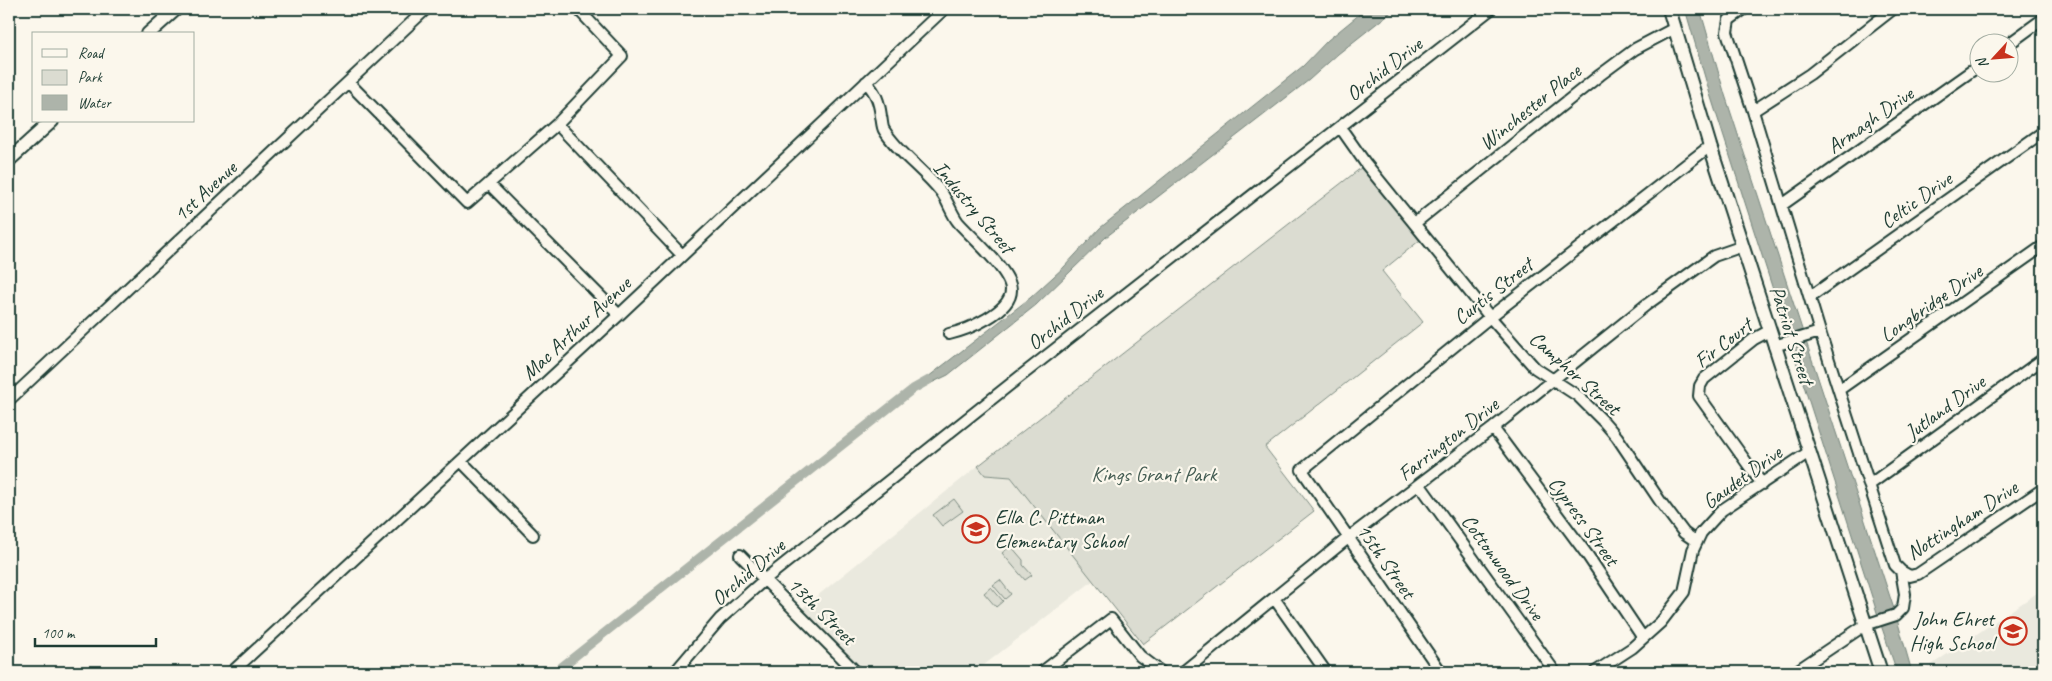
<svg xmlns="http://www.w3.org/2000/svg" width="2052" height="681" viewBox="0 0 2052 681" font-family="Caveat,sans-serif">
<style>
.built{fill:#eae9de}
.green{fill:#dbdcd1;stroke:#7d8c82}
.water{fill:#adb4aa;stroke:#74847b}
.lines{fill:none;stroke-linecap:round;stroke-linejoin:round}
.canal{stroke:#adb4aa;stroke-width:9}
.minor-casing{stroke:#1f3d34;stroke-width:14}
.major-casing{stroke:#1f3d34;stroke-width:16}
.minor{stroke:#fbf7ec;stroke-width:10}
.major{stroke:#fbf7ec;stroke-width:12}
.labels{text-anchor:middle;stroke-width:4.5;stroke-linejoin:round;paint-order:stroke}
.street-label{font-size:21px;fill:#1f3d34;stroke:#fbf7ec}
.park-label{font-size:21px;fill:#455d53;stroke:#fbf7ec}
.poi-label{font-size:21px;fill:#1f3d34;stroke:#fbf7ec;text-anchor:start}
</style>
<rect width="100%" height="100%" fill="#fbf7ec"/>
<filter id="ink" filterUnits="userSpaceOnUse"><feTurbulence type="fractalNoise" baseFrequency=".02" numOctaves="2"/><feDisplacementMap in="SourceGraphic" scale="10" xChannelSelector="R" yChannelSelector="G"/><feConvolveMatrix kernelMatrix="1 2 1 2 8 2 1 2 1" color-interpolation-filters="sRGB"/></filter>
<g filter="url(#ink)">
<path class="built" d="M978,466L985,475L1011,477L1094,580L975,672H864L801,609Z
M2043,589V672H1921Z"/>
<path class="green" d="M1366,164L1425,236L1382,271L1423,322L1265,447L1314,511L1143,644L1011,477L985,475L978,466Z
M954,499L963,511L942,526L933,515Z
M1011,546L1023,560V565L1032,575L1025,580L1002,553Z
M1000,580L1011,594L1005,599L993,585Z
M991,587L1003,601L996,607L984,593Z"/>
<path class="water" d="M1366,9H1395L1338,54L1309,80L1106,237L1036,305L948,375L921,388L919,384L1030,298L1064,267L1100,228L1303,66L1328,40Z
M1685,9H1700L1725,95L1894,609L1912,672H1897L1882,628L1709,91Z"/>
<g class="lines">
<path class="canal" d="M555,672L913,389L929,380"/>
<g class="minor-casing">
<path id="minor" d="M1744,9L1729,20L1727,32L1753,111L1820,332L1895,565L1901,571L1910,576L1918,574L2043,489
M2010,43L2043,19
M348,82L467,203L557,124L622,56L578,9
M866,82C876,93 879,101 881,116C882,120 882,127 884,130C899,154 924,170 941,192C948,201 951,213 958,222C971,237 1011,271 1011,290C1011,312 967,330 949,334
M1753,111L1810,74L1893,9
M557,124L682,255
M1340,127L1366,164L1490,317L1535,368L1578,396L1604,422L1617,437L1660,501L1684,533L1697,542
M489,184L619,315
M1782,205L1980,65
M1415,223L1600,75L1635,49L1675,28
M1810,297L2043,132
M1774,346L1820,332
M1840,389L2043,246
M9,400L426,9
M1493,428L1588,556L1643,638
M461,461L533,535
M1762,484L1699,396L1700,386L1704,379L1754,339L1769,331
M1420,485L1555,672
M1869,485L2043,359
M740,555L856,672
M1274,598L1326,672
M232,672L619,315L944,9
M675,672L720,619L764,580L1022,375L1491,9
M1042,672L1111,619L1140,656L1161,672
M1183,672L1348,538L1493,428L1646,305L1714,256L1743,246
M1441,672L1302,470L1490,317L1710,146
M1595,672L1632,648L1661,622L1684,592L1693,550L1701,533L1722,510L1809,452
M1795,672L1865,625L1896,615L1903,608L1905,594L1901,571"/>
</g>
<g class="major-casing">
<path id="major" d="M1669,9L1710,146L1881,672
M148,34L176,9
M9,160L52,121"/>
</g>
<use href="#minor" class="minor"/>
<use href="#major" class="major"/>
</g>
</g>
<defs>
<g id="school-ring" transform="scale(1.4375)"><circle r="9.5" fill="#fbf7ec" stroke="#c8321e" stroke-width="1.5"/><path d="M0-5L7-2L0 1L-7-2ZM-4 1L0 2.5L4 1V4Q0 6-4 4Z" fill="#c8321e"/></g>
</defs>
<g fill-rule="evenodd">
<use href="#school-ring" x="976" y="529"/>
<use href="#school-ring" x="2013" y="631"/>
</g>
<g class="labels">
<g class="street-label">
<text transform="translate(1384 69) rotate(-38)" y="7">Orchid Drive</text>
<text transform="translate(1530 107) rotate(-39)" y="7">Winchester Place</text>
<text transform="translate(1870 120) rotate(-35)" y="7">Armagh Drive</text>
<text transform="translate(205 191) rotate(-43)" y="7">1st Avenue</text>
<text transform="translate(1916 200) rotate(-35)" y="7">Celtic Drive</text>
<text transform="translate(974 207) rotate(50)" y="7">Industry Street</text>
<text transform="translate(1493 291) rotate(-38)" y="7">Curtis Street</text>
<text transform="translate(1931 303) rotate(-35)" y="7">Longbridge Drive</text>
<text transform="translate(1065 318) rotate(-38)" y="7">Orchid Drive</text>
<text transform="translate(576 328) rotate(-43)" y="7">Mac Arthur Avenue</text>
<text transform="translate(1792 335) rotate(72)" y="7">Patriot Street</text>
<text transform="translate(1723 343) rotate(-38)" y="7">Fir Court</text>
<text transform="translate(1575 373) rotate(42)" y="7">Camphor Street</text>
<text transform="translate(1945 407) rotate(-36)" y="7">Jutland Drive</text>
<text transform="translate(1448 439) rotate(-38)" y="7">Farrington Drive</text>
<text transform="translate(1742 477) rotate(-36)" y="7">Gaudet Drive</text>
<text transform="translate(1962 520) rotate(-33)" y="7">Nottingham Drive</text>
<text transform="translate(1584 521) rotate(54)" y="7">Cypress Street</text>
<text transform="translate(1386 561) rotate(55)" y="7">15th Street</text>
<text transform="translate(1503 567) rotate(54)" y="7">Cottonwood Drive</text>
<text transform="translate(748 572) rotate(-41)" y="7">Orchid Drive</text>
<text transform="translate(822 611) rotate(45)" y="7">13th Street</text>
</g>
<g class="park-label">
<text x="1154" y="481">Kings Grant Park</text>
</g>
<g class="poi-label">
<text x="995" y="524">Ella C. Pittman<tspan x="995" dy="24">Elementary School</tspan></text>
<text x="1994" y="626" text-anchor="end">John Ehret<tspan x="1994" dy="24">High School</tspan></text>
</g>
</g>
<rect width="2052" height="681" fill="none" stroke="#fbf7ec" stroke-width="30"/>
<rect x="15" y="15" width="2022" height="651" fill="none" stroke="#1f3d34" stroke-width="2" filter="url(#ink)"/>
<rect x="32" y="32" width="162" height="90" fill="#fbf7ec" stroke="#a3ada2"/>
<rect x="42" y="49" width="25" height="8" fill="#fbf7ec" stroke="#a3ada2"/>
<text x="78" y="58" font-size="15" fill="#1f3d34">Road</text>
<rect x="42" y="70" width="25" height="15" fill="#dbdcd1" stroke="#a3ada2"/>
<text x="78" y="82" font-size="15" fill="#1f3d34">Park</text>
<rect x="42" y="95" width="25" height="15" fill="#adb4aa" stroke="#a3ada2"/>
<text x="78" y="108" font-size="15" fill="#1f3d34">Water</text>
<g transform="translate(1994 58) rotate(244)"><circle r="24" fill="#fbf7ec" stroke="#a3ada2"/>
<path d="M0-4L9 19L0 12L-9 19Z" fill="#c8321e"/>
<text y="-8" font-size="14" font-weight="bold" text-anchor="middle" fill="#1f3d34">N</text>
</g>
<path d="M35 638v8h121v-8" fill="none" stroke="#1f3d34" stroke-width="2.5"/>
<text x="42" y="638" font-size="15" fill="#1f3d34" stroke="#fbf7ec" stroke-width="4" paint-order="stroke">100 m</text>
</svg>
